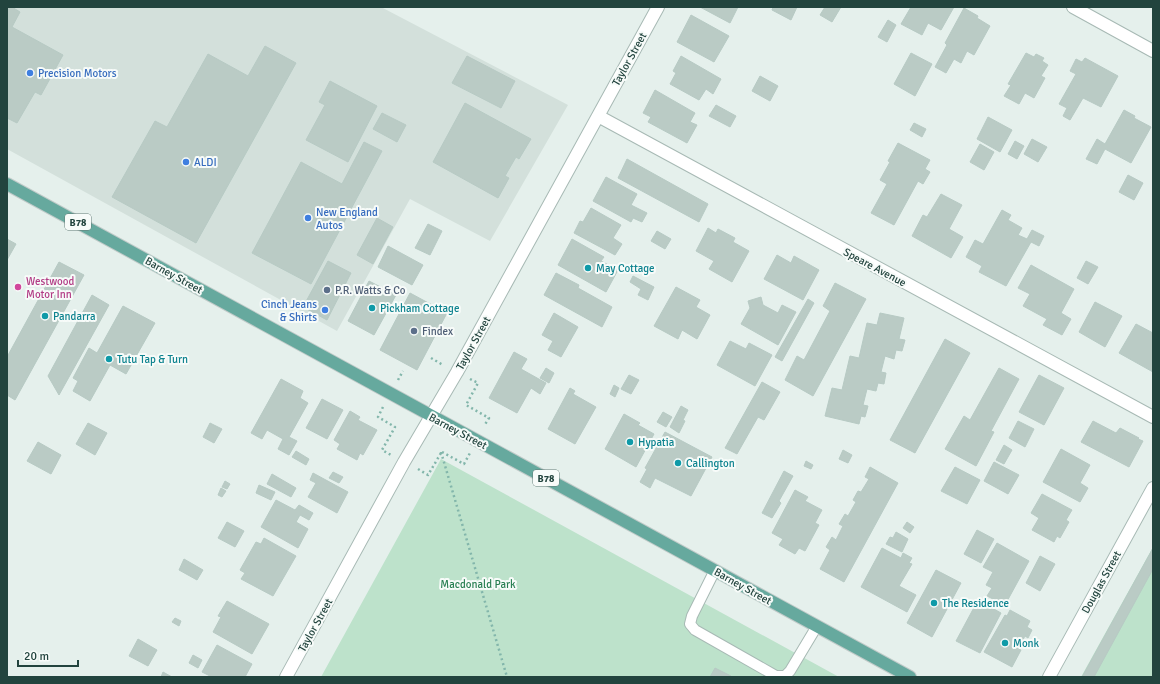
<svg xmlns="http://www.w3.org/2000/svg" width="1160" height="684" viewBox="0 0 1160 684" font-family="Signika,sans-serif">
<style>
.built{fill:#d3e0db}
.green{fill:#bde2cb}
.building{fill:#bacbc5;stroke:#b7cac4}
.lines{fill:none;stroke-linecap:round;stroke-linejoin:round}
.service-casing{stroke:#a7b9b4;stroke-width:12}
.minor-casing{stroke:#a7b9b4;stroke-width:14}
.primary-casing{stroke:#c1cbc9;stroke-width:14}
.path{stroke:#83b6ab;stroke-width:2.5;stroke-dasharray:2 3;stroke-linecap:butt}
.service{stroke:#fff;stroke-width:10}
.minor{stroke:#fff;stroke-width:12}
.primary{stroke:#66a99e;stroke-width:12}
.shop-dot{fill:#3f7fe0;stroke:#f7fbf9;stroke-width:1.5}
.culture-dot{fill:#0f9aa8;stroke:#f7fbf9;stroke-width:1.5}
.hotel-dot{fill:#d1479c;stroke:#f7fbf9;stroke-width:1.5}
.service-dot{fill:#5c6f8a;stroke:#f7fbf9;stroke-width:1.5}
.labels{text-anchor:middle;stroke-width:4;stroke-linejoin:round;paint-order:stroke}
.shield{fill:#f7fbf9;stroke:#627b76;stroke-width:1}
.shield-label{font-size:10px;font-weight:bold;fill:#22443e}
.street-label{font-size:11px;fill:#22443e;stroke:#f7fbf9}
.shop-label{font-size:11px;fill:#366cbe;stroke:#f7fbf9;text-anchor:start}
.culture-label{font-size:11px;fill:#0d838f;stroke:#f7fbf9;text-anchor:start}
.hotel-label{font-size:11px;fill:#b23c85;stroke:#f7fbf9;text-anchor:start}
.service-label{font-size:11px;fill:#4e5e75;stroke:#f7fbf9;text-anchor:start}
.park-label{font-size:11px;fill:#287f52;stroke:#f7fbf9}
</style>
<rect width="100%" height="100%" fill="#e5f0ec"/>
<path class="built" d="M7,7H381L568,105L490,241L410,199L337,331L7,149Z"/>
<path class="green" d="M441,459L839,677H321Z
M1153,547V677H1081Z"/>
<path class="building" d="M7,7H12L20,12L12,27L63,55L41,95L35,92L17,123L7,118Z
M700,7H738L730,23Z
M773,7H797L791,20L772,10Z
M825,7H841L832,22L820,15Z
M911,7H954L941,30L928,23L922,35L901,24Z
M964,8L978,16L977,18L990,26L974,55L967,51L961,63L954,59L946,73L935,67L947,45L945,43Z
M691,15L729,36L714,62L677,42Z
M888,20L896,25L887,42L878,37Z
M265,46L296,63L196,243L112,197L155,121L167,127L208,54L248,76Z
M911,53L932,64L915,96L894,84Z
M1026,53L1034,57L1036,54L1044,58L1042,61L1048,65L1041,76L1045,78L1034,98L1025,93L1019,104L1004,96L1011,85L1008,84Z
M467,56L515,81L501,108L452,83Z
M681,56L721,79L713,94L706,89L699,100L670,84L676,73L673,71Z
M1085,58L1118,76L1101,107L1083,98L1070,120L1063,116L1067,108L1059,104L1076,74L1070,71L1076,59L1082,62Z
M760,76L778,86L770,101L752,91Z
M330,81L377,106L348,162L306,140L325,105L319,102Z
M655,90L695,113L690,122L697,125L687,143L648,122L651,117L643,113Z
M465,103L531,139L519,159L516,157L505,176L509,178L498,198L433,162Z
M716,105L736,116L730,127L709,116Z
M1124,110L1135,116L1134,118L1151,127L1131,163L1105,149L1097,164L1086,159L1097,139L1105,144Z
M382,113L406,125L397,142L373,129Z
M988,117L1012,130L1000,152L977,139Z
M914,123L926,129L922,137L910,130Z
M1032,139L1047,147L1038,162L1024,154Z
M1015,141L1024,146L1017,159L1008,154Z
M364,142L382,151L311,284L252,253L301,162L342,184Z
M898,143L930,160L925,169L930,172L923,184L918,181L894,225L871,213L887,184L880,180L890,162L888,161Z
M980,144L994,152L984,170L970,162Z
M627,159L708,204L699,222L618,178Z
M1128,175L1143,183L1134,200L1119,192Z
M606,177L637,194L631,205L647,213L642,222L633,218L631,222L593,201Z
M941,194L962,205L949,229L963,237L951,258L912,236L923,215L927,217Z
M591,208L621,225L613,238L622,244L615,255L574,233L580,221L583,222Z
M1002,210L1011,215L1008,220L1022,228L1018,235L1027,239L1032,230L1044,236L1039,246L1031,242L1006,286L979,272L982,266L966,257L975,240L983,244Z
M377,218L393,227L373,264L357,255Z
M428,224L442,231L430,255L415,248Z
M708,228L716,233L718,229L735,238L733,242L749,251L732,282L709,269L714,261L696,251Z
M657,231L671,239L665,249L651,241Z
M7,239L16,244L7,260Z
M572,239L604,257L601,261L618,270L606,292L558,265Z
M388,246L423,265L412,285L378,267Z
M777,255L791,263L794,256L819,270L803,300L764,279Z
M328,261L351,273L327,320L303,307Z
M1086,261L1098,267L1088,284L1077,278Z
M59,262L84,275L15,400L7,395V357Z
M1031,265L1074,289L1061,313L1071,319L1062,335L1043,325L1047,319L1023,306L1030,294L1018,288Z
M556,273L579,285L578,288L612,307L602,327L544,295Z
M633,276L654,287L648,300L638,295L641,289L630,282Z
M369,281L396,295L374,335L348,321Z
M835,283L866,299L813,396L785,380L797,356L804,360L830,311L823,306Z
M676,287L700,300L696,307L710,315L697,339L682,330L678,339L654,326Z
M410,293L447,313L417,370L380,350Z
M92,295L109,305L59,395L48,376Z
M761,297L763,305L778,313L782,305L796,312L778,345L741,324L750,308L748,301Z
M808,299L814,303L782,361L775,357Z
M1095,302L1122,316L1105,347L1079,332Z
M123,306L155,323L126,374L110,365L90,401L73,391L78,381L73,378L89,348L97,353Z
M554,313L578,327L561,357L548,350L553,341L542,335Z
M880,313L904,318L899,339L905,340L902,351L896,350L894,359L885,356L881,372L886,373L884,384L878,383L876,391L867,389L863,405L868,406L865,417L861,416L859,424L825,416L832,388L842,390L850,356L859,358L867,323L877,325Z
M1136,324L1153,333V372L1119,353Z
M945,339L970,353L915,453L890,440Z
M730,341L746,349L749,343L772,355L755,386L717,365Z
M514,352L527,359L521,369L546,383L540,394L531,388L517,413L489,398Z
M546,368L554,373L549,383L540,378Z
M999,368L1019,379L991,431L994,432L976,466L945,449L964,416L970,420Z
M629,375L639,380L631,394L621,389Z
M1039,375L1064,388L1044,425L1019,412Z
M281,379L303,391L300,398L308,403L289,437L297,441L289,455L278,449L283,439L267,430L262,439L251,433Z
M762,382L780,392L764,420L758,417L737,454L725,448Z
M614,385L619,388L615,397L610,394Z
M570,388L575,391L573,394L596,407L575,444L548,429Z
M322,399L343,410L327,439L306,428Z
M681,406L688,410L683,420L685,421L679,433L670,427Z
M350,411L360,417L358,420L377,430L363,455L360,453L357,460L337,449L340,444L334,440Z
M663,412L672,417L666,427L657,422Z
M624,414L640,423L638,425L654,434L636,467L605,449Z
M1018,421L1034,429L1025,447L1009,438Z
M1093,421L1116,433L1120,428L1139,438L1138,439L1143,441L1129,467L1081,442Z
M88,423L107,433L95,455L76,444Z
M210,423L222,429L214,443L203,437Z
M665,432L712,457L691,496L655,478L650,488L640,482L647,469L645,468Z
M38,442L61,455L51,474L27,461Z
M1004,445L1012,450L1004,464L996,460Z
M1061,449L1090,465L1080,483L1088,488L1080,502L1043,482Z
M843,450L852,455L848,463L839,459Z
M296,451L309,459L306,465L292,457Z
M806,461L813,465L811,469L804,466Z
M994,462L1019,475L1008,494L984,481Z
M870,467L898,483L844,582L820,569L830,550L826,547L832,537L836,540L843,526L839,524L845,514L848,516L856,502L853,500L858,491L861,492L869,479L865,477Z
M955,467L980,480L967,504L941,491Z
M784,471L793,476L779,501L781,503L772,518L762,513Z
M333,472L343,477L339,483L329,478Z
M313,473L348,492L337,513L308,497L316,483L310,480Z
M272,474L296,488L291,497L267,484Z
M225,481L230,484L227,489L222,487Z
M259,485L275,492L271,500L256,493Z
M221,488L226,491L222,497L218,495Z
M795,490L808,497L805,501L822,510L815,523L819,525L805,551L799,548L795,554L779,545L783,539L772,533Z
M1042,494L1072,510L1066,520L1069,522L1060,538L1057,536L1054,542L1032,530L1039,518L1031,513Z
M276,500L295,510L299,505L313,513L309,520L300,515L296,522L308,529L298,548L261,527Z
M227,522L244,531L235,547L218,538Z
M907,522L914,527L910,533L903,528Z
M977,530L994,539L981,563L964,554Z
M896,532L908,539L902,552L886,544L890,537L893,538Z
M264,538L296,556L273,596L241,579L245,573L240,570L256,542L261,544Z
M997,543L1029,561L1005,605L987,596L992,588L986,585L993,572L983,567Z
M882,548L901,558L903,553L912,558L909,563L912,564L899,586L916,595L907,612L861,587Z
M1153,548V569L1094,677H1082Z
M1040,556L1055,564L1040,591L1026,583Z
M184,559L203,570L197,580L179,570Z
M936,570L961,583L932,637L907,623Z
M978,600L1001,613L980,653L956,641Z
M227,601L269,624L252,654L213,632L221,617L218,616Z
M1010,610L1030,621L1027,627L1032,630L1028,638L1025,636L1018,649L1021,650L1012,667L984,652L1005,615L1007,616Z
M175,618L181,621L179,626L172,622Z
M138,639L157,650L148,666L129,656Z
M217,645L252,664L245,677H212L202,672Z
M193,655L202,660L198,668L189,663Z
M715,668L731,676V677H710Z
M163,672L172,677H161Z"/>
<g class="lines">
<g class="service-casing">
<path id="service" d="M715,570L692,616L690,624L695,630L776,676H785L790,671L817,626"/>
</g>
<g class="minor-casing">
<path id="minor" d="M1073,7L1153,51
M598,116L1153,417
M286,677L404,462L457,372L658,7
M1049,677L1153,488"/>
</g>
<g class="primary-casing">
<path id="primary" d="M7,184L910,677"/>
</g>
<path class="path" d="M431,358L443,365
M470,379L478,383L466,405L489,418L484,426
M398,380L403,371
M383,407L378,417L395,427L382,450L391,455
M441,452L507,677
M442,452L464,464L470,453
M418,469L428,475L441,453"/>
<use href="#service" class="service"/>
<use href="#minor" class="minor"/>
<use href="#primary" class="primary"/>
</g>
<g class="shop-dot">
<circle cx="30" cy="73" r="4"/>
<circle cx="186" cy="162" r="4"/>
<circle cx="308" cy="218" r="4"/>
<circle cx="325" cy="310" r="4"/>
</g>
<g class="culture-dot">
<circle cx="588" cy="268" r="4"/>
<circle cx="372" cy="308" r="4"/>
<circle cx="45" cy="316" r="4"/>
<circle cx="109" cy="359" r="4"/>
<circle cx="630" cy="442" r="4"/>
<circle cx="678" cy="463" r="4"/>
<circle cx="934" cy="603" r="4"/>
<circle cx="1005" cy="643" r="4"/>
</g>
<circle class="hotel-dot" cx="18" cy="287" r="4"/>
<g class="service-dot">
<circle cx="327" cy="290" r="4"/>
<circle cx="414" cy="331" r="4"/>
</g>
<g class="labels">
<g class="shield">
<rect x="65" y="214" width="26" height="16" rx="3"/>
<rect x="533" y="470" width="26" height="16" rx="3"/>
</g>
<g class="shield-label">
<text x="78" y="226">B78</text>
<text x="546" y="482">B78</text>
</g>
<g class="street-label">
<text transform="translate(629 59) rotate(-61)" y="4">Taylor Street</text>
<text transform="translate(875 267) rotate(28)" y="4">Speare Avenue</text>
<text transform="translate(174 275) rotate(29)" y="4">Barney Street</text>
<text transform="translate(473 343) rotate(-61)" y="4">Taylor Street</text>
<text transform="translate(458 431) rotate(28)" y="4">Barney Street</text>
<text transform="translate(1101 582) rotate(-61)" y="4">Douglas Street</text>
<text transform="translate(743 586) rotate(29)" y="4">Barney Street</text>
<text transform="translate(315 625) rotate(-61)" y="4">Taylor Street</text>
</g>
<g class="shop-label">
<text x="38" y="77">Precision Motors</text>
<text x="194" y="166">ALDI</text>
<text x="316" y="216">New England<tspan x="316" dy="13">Autos</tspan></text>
<text x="317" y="308" text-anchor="end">Cinch Jeans<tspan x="317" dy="13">&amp; Shirts</tspan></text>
</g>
<g class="culture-label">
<text x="596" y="272">May Cottage</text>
<text x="380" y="312">Pickham Cottage</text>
<text x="53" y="320">Pandarra</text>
<text x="117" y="363">Tutu Tap &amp; Turn</text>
<text x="638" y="446">Hypatia</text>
<text x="686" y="467">Callington</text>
<text x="942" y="607">The Residence</text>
<text x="1013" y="647">Monk</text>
</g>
<g class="hotel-label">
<text x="26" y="285">Westwood<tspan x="26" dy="13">Motor Inn</tspan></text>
</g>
<g class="service-label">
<text x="335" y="294">P.R. Watts &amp; Co</text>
<text x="422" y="335">Findex</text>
</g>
<g class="park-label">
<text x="478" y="588">Macdonald Park</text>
</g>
</g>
<rect width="1160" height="684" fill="none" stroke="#22443e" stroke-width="16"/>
<path d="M18 660v6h60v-6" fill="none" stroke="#22443e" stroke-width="2"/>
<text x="24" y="660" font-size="12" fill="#22443e" stroke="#f7fbf9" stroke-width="3" paint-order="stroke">20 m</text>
</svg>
